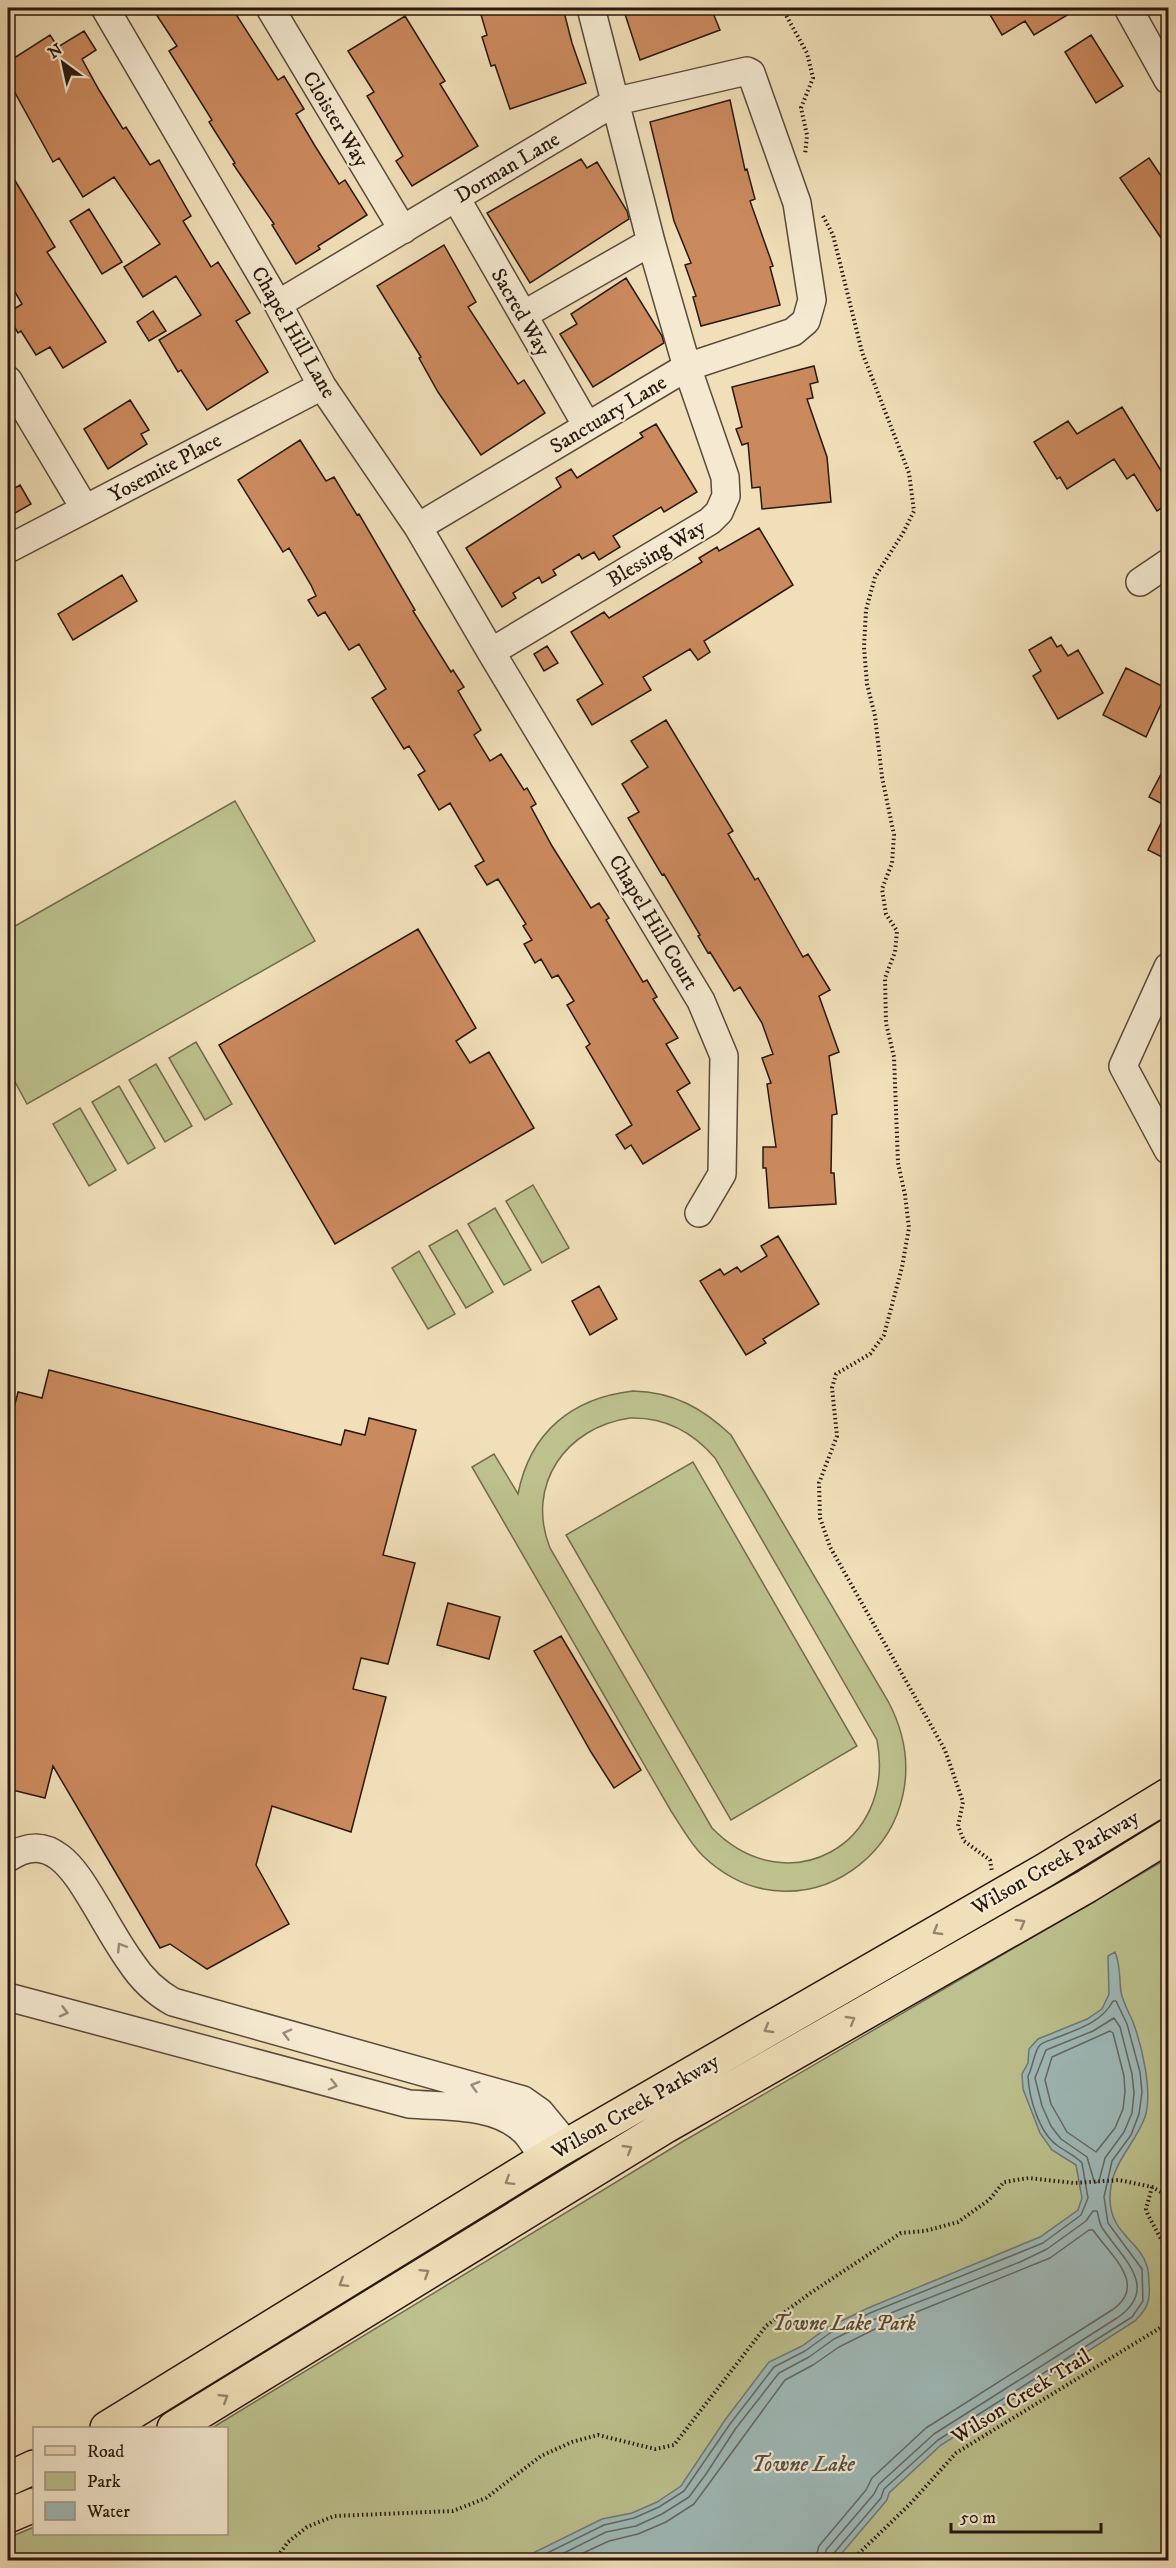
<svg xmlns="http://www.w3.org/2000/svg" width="1176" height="2568" viewBox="0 0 1176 2568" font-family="'IM FELL DW Pica',serif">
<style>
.green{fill:#bcc18d;stroke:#726c4e;stroke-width:1.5;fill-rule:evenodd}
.water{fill:#9ebab9;stroke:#6f7975;stroke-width:1.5}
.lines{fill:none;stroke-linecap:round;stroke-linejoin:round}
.shore{stroke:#636964;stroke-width:1.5}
.building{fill:#cb8a5e;stroke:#28180f;stroke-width:1.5}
.minor-casing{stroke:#5a4a39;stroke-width:30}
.major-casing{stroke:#28180f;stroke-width:36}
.path{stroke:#28180f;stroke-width:4;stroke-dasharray:1.5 3;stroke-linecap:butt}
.minor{stroke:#f5ead1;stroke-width:27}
.major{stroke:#f0dfb8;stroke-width:33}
.oneway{stroke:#96856c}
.oneway2{stroke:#998c7a}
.labels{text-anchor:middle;stroke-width:4.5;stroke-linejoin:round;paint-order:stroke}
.street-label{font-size:21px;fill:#28180f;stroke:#f5ead1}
.park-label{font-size:21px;font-style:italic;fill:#544b35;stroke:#f5ead1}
.water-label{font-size:22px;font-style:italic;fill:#51514a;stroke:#f5ead1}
</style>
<rect width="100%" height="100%" fill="#f0dfb8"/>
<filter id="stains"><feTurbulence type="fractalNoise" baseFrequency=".00333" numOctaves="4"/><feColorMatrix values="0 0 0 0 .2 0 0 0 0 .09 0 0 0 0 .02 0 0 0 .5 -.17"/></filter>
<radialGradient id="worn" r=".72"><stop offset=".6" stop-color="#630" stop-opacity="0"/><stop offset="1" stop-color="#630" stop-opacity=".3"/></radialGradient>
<path class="green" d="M235,801L315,941L27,1104L8,1069V930Z
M196,1042L232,1104L205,1120L169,1058Z
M156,1064L192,1126L165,1142L129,1080Z
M119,1086L155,1148L128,1164L92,1102Z
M80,1108L116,1170L89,1186L53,1124Z
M533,1185L569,1248L542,1263L506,1201Z
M495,1208L531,1270L504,1285L468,1224Z
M457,1230L493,1292L466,1308L429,1246Z
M419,1251L455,1314L428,1329L392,1268Z
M633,1391C674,1392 702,1408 731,1435L888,1701C958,1833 805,1953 703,1856C690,1843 681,1826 671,1811L472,1467L494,1454L518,1494C530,1432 572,1398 633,1391ZM630,1418C665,1417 692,1431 715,1458L877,1740C897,1845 787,1905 712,1828L550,1548C525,1485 566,1427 630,1418Z
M693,1462L857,1746L731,1820L566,1535Z
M1168,1858V2560H8V2538L34,2527V2534H226V2428H212L682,2142Z"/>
<path class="water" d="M1115,1952C1121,1966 1119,1978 1121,1992C1123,2003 1129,2012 1133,2022C1142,2046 1153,2092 1145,2117C1134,2147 1109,2164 1110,2200C1111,2234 1139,2240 1147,2266C1149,2272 1149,2279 1149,2285C1151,2301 1146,2310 1135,2321L941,2445L889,2493L887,2500L836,2560H519L602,2519L632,2513L657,2502L681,2486L725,2420L769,2362L802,2346L827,2328L868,2308L1040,2237L1078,2210L1082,2198L1076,2165L1052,2150L1040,2133L1023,2089L1022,2074L1028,2063L1029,2049L1038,2039L1087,2019L1102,2009L1109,1994L1108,1956Z"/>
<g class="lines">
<path class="shore" d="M1114,2018L1120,2027L1132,2074L1134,2093L1132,2113L1124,2132L1105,2158L1099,2181L1096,2183L1094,2181L1087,2157L1061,2139L1051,2126L1042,2106L1035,2078L1046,2050L1093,2031Z
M1110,2031L1113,2033L1124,2076L1125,2092L1123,2109L1115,2128L1096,2152L1067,2132L1051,2104L1045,2080L1052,2057Z
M533,2560L604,2525L634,2518L659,2507L684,2491L730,2424L774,2367L805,2351L830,2333L870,2313L1043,2243L1081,2215L1088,2198L1082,2163C1075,2155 1066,2152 1058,2146C1039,2133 1029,2098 1028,2076C1033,2067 1034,2051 1040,2045C1045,2041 1052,2040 1058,2037C1079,2029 1102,2022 1113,2001H1116L1127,2024L1140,2072L1142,2092L1139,2114L1131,2135L1112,2161L1104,2197L1108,2223L1142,2269L1143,2301L1132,2317L1121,2324L938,2440L884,2489L881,2498L834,2553L831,2560
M550,2560L606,2532L636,2526L662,2514L689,2497L706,2474L736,2428L779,2373L809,2357L834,2339L873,2320L1020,2262L1047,2249L1086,2221L1093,2211H1097C1099,2217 1099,2224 1103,2229C1122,2258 1161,2288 1117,2318L934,2434L879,2484L874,2494L826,2550L824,2560
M568,2560L609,2541L638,2534L666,2522L694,2504L785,2380L813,2365L839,2347L877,2328L1050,2258L1089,2230H1093C1110,2255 1149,2285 1112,2310L926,2428L872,2478L866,2490L819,2546L815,2560"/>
</g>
<path class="building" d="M152,8H232L278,80L284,76L304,109L296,114L315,146L339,184L345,180L367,215L318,246L320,249L296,264L272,225L274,224L233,164L235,163L209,122L212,120L169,51L177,46Z
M479,8H563L572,43L586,83L510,109L495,65L491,66L482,37L487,35Z
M623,8H711L720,30L640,60Z
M986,8H1079L1034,35L1025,21L1002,35Z
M405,16L445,81L440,84L478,146L412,186L396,161L403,156L367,96L374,92L348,51Z
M84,31L96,50L82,59L99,90L123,129L126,127L150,165L159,160L191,216L183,221L211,267L218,262L250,313L236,321L268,372L207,410L181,370L178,372L159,340L201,315L176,276L143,297L124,267L160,244L114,177L83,197L59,158L53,162L8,80V62L50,35L58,47Z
M1091,35L1123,86L1096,103L1065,52Z
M730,100L745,170L747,169L755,199L750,201L773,266L770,267L780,305L701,326L693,297L696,296L685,265L691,263L674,221L650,122Z
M1149,158L1168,186V248L1120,178Z
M581,159L587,168L597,162L627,211L629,219L530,283L487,213Z
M8,169L55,247L47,252L106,342L63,368L50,347L36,355L21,331L18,333L8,316V313L22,304L8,280Z
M89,209L122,262L102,274L70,221Z
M444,245L476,302L468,307L518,384L524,380L545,413L481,455L438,392L419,358L421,357L377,286Z
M626,278L662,336L664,343L593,387L560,334L577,324L571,314Z
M153,311L166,331L149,341L137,322Z
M814,366L818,382L810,384L813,398L807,399L827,457L831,502L762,509L760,487L752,488L748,443L742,445L736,429L742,427L732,387Z
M130,400L149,430L141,434L147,444L108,469L84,429Z
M1122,407L1168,482V504L1157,511L1134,474L1127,479L1114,459L1067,489L1060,477L1057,479L1034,442L1068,421L1077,434Z
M656,424L697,492L664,512L661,507L613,536L620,547L599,560L594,552L582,559L579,554L553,570L556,575L542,583L539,577L513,593L516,598L502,607L466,548L561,487L556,478L571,469L577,478L643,437L640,433Z
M300,440L326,481L334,477L357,515L359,514L415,610L413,611L451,672L453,670L464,687L458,691L481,730L474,735L490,761L501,754L524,790L527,788L536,804L531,807L552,846L591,908L599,903L609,918L606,920L643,982L647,980L657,997L653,999L678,1038L666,1044L690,1083L677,1091L700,1129L643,1164L631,1145L625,1149L616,1135L632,1125L586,1047L590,1044L567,1005L574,1001L558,975L552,978L541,959L535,963L524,944L532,940L523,926L526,924L498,879L487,885L475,866L484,861L450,803L439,810L418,775L425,771L409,746L404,749L372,698L386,689L359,644L349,650L325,612L318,616L308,600L316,596L311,585L289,548L283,552L238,480Z
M20,485L31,504L8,517V492Z
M759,528L793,585L704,641L710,652L698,660L690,649L643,677L651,690L592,725L577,700L603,684L571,632L604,612L609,618L702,562L699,558L717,547L719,551Z
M122,575L137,601L73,640L58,614Z
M1051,637L1057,647L1061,645L1068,656L1078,650L1103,693L1058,719L1033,676L1041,671L1029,650Z
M547,646L558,663L544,671L534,654Z
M1126,668L1168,689L1146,737L1103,715Z
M666,720L733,831L728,834L755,880L758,878L803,957L808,954L830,990L819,996L839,1052L829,1056L837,1114L832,1115L831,1173H834L836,1204L769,1208L766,1168H763V1147H776L767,1084L771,1083L762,1058L773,1054L762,1023L740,987L734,991L710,952L708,953L698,936L700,935L664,874L662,875L628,818L639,812L622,784L648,767L631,741Z
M1168,761V807L1149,797Z
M1168,809V860L1148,850Z
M418,929L476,1028L456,1041L470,1063L489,1052L534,1128L335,1244L219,1045Z
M778,1236L819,1304L763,1339L766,1343L746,1355L700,1281L720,1269L724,1275L737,1267L741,1272L767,1256L761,1246Z
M599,1286L617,1319L590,1335L572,1301Z
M49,1370L341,1445L345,1430L365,1435L369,1418L416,1430L383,1555L415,1563L388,1664L361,1658L353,1689L386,1697L351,1832L272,1806L256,1865L289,1924L207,1969L170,1944L160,1948L53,1766L45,1798L8,1789V1402L15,1404L18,1392L42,1398Z
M448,1603L500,1617L489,1659L437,1645Z
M561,1636L641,1770L614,1788L591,1752L534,1651Z"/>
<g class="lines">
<g class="minor-casing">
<path id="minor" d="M105,8L278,304L322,386L418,527L491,652L701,1001L724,1056L722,1174L699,1213
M270,8L403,230
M1128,8L1168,80
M456,198L587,426
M278,304L617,101L747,71L751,73L797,203L812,300L806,321L793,332L687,367L418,527
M523,315L651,242
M8,380L85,509
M8,549L322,386
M1140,582L1168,563
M491,652L710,521L719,512L726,496L725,477L687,367L651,242L591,8
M1168,967L1123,1066L1168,1150
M8,1858C53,1827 78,1876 98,1909C108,1926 118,1944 130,1961C141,1978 155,1992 173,2002L523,2100L540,2112L559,2135V2150L538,2149C533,2143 529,2135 523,2130C495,2103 445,2107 409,2104L8,1997"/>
</g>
<g class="major-casing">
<path id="major" d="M107,2428L559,2150L1045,1870L1168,1795
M174,2428L666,2126L1087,1886L1168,1836
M8,2479L34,2467
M8,2516L34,2505"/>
</g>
<path class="path" d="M782,8L807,53L813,78L801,108L807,135L805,155
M823,216L833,235L862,352L909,473L914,511L903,533L875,577L866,610L864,647L867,684L875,716L882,777L894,835L892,863L882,889L886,914L897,931L895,952L885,978L886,1023L894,1057L898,1163L905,1195L909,1228L902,1267L884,1335L870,1354L836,1374L832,1388L837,1436L819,1483L820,1518L830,1547L945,1750L963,1802L958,1826L964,1841L990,1860L992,1872
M1152,2187L1146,2209L1148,2215L1168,2252
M275,2560L288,2542L307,2527L334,2516L453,2511L486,2498L541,2456L572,2442L598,2435L655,2449L674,2445L766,2326L809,2294L901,2233L925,2231L958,2222L989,2200L1004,2182L1029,2178L1074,2183L1119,2180L1152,2187L1168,2196
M852,2560L910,2504L956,2453L1168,2323"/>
<use href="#minor" class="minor"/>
<use href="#major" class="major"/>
</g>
<defs><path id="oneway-chevron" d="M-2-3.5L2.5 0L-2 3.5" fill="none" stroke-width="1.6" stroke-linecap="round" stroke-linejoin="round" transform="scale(1.5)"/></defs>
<g class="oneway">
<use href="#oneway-chevron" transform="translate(1021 1923) rotate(-30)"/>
<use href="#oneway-chevron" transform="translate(937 1931) rotate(150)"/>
<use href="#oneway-chevron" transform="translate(851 2020) rotate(-30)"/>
<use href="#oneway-chevron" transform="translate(768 2029) rotate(150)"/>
<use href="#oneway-chevron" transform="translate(628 2149) rotate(-31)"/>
<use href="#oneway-chevron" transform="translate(509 2181) rotate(148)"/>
<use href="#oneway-chevron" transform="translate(425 2273) rotate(-32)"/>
<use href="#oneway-chevron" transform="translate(343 2283) rotate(148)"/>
<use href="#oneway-chevron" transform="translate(224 2398) rotate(-32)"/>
</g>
<g class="oneway2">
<use href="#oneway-chevron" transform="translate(121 1947) rotate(-122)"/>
<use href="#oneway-chevron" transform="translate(64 2012) rotate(15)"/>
<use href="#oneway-chevron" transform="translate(287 2034) rotate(-165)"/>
<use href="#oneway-chevron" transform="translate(333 2085) rotate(14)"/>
<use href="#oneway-chevron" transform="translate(475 2086) rotate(-164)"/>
</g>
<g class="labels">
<g class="street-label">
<text transform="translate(336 119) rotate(59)" y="7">Cloister Way</text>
<text transform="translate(507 167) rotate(-31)" y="7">Dorman Lane</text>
<text transform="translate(521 312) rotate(60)" y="7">Sacred Way</text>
<text transform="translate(294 332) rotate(60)" y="7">Chapel Hill Lane</text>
<text transform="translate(608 414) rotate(-31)" y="7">Sanctuary Lane</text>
<text transform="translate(165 467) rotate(-28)" y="7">Yosemite Place</text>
<text transform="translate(656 553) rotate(-31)" y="7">Blessing Way</text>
<text transform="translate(654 922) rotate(59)" y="7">Chapel Hill Court</text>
<text transform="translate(1055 1862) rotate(-30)" y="7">Wilson Creek Parkway</text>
<text transform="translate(635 2106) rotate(-30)" y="7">Wilson Creek Parkway</text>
<text transform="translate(1021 2396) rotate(-32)" y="7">Wilson Creek Trail</text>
</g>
<g class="park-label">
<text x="844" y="2330">Towne Lake Park</text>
</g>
<g class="water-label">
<text x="803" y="2471">Towne Lake</text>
</g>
</g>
<rect width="1176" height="2568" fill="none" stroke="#f0dfb8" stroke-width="30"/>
<rect x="9" y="9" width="1158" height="2550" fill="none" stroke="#28180f" stroke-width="3"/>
<rect x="15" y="15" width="1146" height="2538" fill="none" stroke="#28180f" stroke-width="1.5"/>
<rect x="33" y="2427" width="195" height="108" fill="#f5ead1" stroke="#a39683" stroke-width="1.5"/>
<rect x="45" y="2446" width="30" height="9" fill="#f0dfb8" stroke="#a39683" stroke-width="1.5"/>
<text x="87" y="2457" font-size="18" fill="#28180f">Road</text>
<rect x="45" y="2472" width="30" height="18" fill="#bcc18d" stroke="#a39683" stroke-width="1.5"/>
<text x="87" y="2487" font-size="18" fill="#28180f">Park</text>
<rect x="45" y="2502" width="30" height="18" fill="#9ebab9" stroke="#a39683" stroke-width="1.5"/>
<text x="87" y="2517" font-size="18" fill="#28180f">Water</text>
<g transform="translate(63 63) rotate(327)" stroke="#f5ead1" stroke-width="4.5" paint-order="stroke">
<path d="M0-4.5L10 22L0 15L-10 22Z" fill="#28180f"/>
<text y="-9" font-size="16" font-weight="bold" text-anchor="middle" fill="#28180f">N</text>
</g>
<path d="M951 2523v9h150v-9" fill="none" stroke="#28180f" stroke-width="3"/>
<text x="960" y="2523" font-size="18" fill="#28180f" stroke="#f5ead1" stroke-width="4.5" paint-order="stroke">50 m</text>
<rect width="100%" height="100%" filter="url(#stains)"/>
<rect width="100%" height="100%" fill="url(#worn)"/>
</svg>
